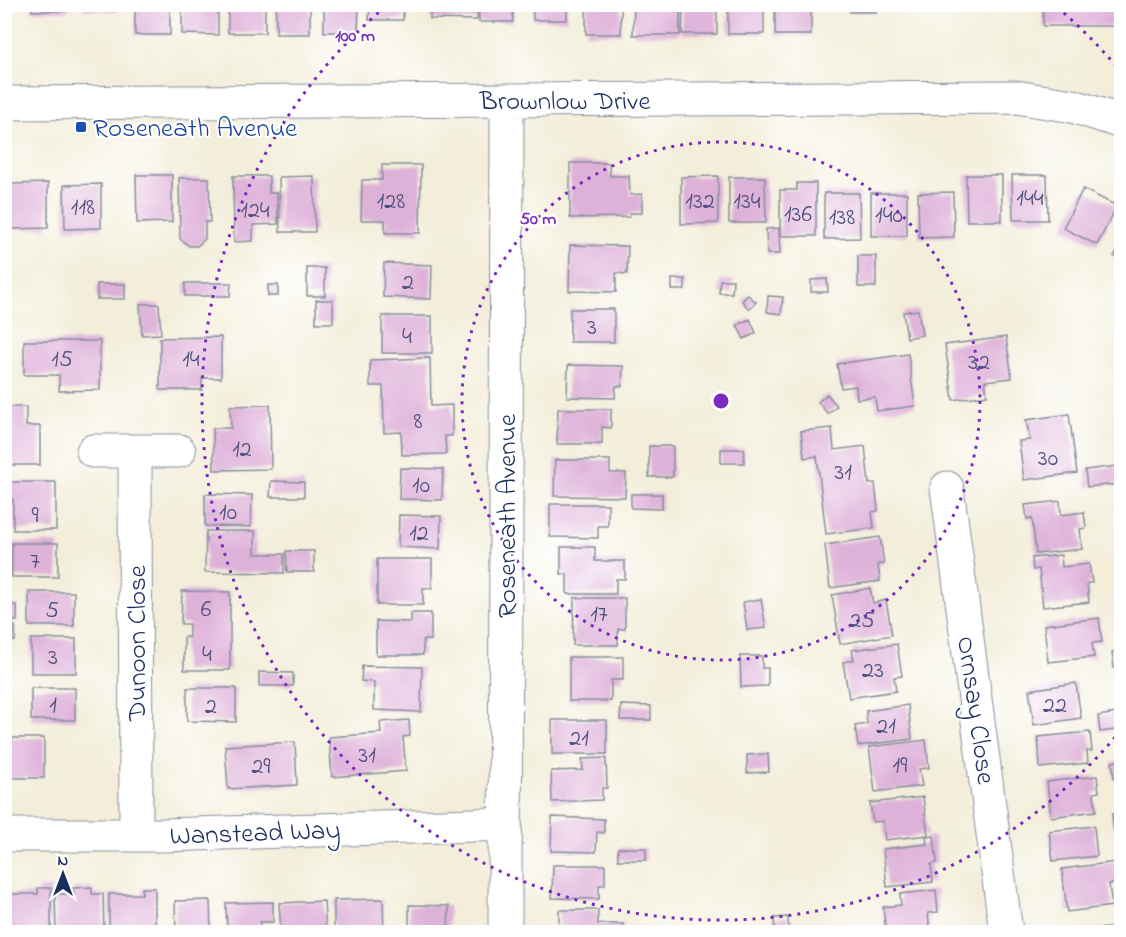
<svg xmlns="http://www.w3.org/2000/svg" width="1126" height="937" viewBox="0 0 1126 937" font-family="'Indie Flower',sans-serif">
<style>
.building{fill:#deb1d9}
.lines{fill:none;stroke-linecap:round;stroke-linejoin:round}
.minor-casing{stroke:#878e9c;stroke-width:35}
.minor{stroke:#fff;stroke-width:33}
.ring{fill:none;stroke:#7b2cbf;stroke-width:3;stroke-dasharray:3 6}
.transit-dot{fill:#1a4fb4;stroke:#fff;stroke-width:2}
.labels{text-anchor:middle;stroke-width:4.5;stroke-linejoin:round;paint-order:stroke}
.number-label{font-size:24px;fill:#4c507d}
.street-label{font-size:27px;fill:#1b2f5e;stroke:#fff}
.transit-label{font-size:27px;fill:#164399;stroke:#fff;text-anchor:start}
.centre{fill:#7b2cbf;stroke:#fff;stroke-width:3}
.ring-label{font-size:18px;text-anchor:middle;font-weight:bold;fill:#7b2cbf;stroke:#fff;stroke-width:4.5;stroke-linejoin:round;paint-order:stroke}
</style>
<rect width="100%" height="100%" fill="#fff"/>
<filter id="ink" filterUnits="userSpaceOnUse"><feTurbulence type="fractalNoise" baseFrequency=".0167" numOctaves="2"/><feDisplacementMap in="SourceGraphic" scale="12" xChannelSelector="R" yChannelSelector="G"/><feConvolveMatrix kernelMatrix="1 2 1 2 8 2 1 2 1" color-interpolation-filters="sRGB"/></filter>
<filter id="wash" filterUnits="userSpaceOnUse"><feTurbulence type="fractalNoise" baseFrequency=".008" numOctaves="4" result="noise"/><feDisplacementMap in="SourceGraphic" scale="24" xChannelSelector="R" yChannelSelector="G"/><feGaussianBlur stdDeviation="1.35" result="paint"/><feColorMatrix in="noise" values="0 0 0 0 0 0 0 0 0 0 0 0 0 0 0 0 0 1.4 0 .05"/><feComposite in="paint" operator="in"/></filter>
<g filter="url(#wash)">
<rect width="100%" height="100%" fill="#f3eeda"/>
<g id="blocks">
<path class="building" d="M32,4H68V11H32Z
M83,4H117V11L83,10Z
M135,4H170V35H135Z
M182,4H218V35L182,34Z
M228,4H265V33H228Z
M276,4H310V34H276Z
M324,4H359L358,32H324Z
M370,4H403V20H369Z
M430,4H478L477,20L430,19Z
M479,4H513V22H479Z
M533,4H567V20H533Z
M586,4H621V34H586Z
M634,4H680V35H633Z
M683,4H717V34H682Z
M728,4H764V34H728Z
M775,4H811V35H775Z
M850,4H876V12H850Z
M1043,4H1122V26H1043Z
M570,163H609L610,176H629L630,195L642,194V213H630V217L570,218Z
M382,165H421L420,233H385V220H361L362,180H382Z
M136,175H172V222L137,223Z
M966,175H1002V221H967Z
M1012,175H1047L1048,220H1013Z
M233,176H269V193H277L278,224L253,225V241L234,242Z
M314,176L315,232H280L279,177Z
M718,176V223L681,224V177Z
M729,177H765L766,223H729Z
M179,178H209L210,222H205V239L197,246H189L180,239Z
M48,183V228L12,229L11,184Z
M797,183H816V236H780V190H797Z
M101,184V228L65,229L64,185Z
M1083,189L1117,206L1097,245L1063,228Z
M953,192L954,237L919,238L918,193Z
M824,193H859L860,238L824,239Z
M871,193H907V236H871Z
M779,228L780,254H767L766,229Z
M1122,244V261L1114,256Z
M570,245L628,246L627,274L616,273V292L569,291Z
M858,256H876V287H858Z
M384,263L432,265L431,299L383,297Z
M307,268H325V296H307Z
M672,279H685V290H672Z
M827,279L828,292H811V280Z
M720,280H733L732,293H719Z
M185,283H231L230,296H185Z
M97,284H125V299H97Z
M268,285H278V296H268Z
M748,295L756,302L749,309L742,301Z
M768,296L783,297L781,314L767,312Z
M316,300H333V323H316Z
M140,304H159L161,334L142,335Z
M570,309H614V342H570Z
M918,310L922,335L907,338L903,312Z
M382,316H432V353H382Z
M750,319L756,333L744,339L737,325Z
M221,337V378H202V390H160V338Z
M1006,337L1012,378L985,381L987,395L953,400L945,345Z
M24,341H100V390L59,391V375H24Z
M908,354L915,406L877,411L875,397L857,399L856,386L841,388L837,364Z
M430,358L431,406L452,405V436H445L446,454L402,455L401,432L384,433L383,386H370V360Z
M568,365L623,366L622,386H616L615,398L567,397Z
M827,394L837,406L828,414L818,402Z
M270,405L271,469L214,470L213,428H231L230,406Z
M4,407H26V426H40V465H4Z
M558,409H611V428L602,427V444H557Z
M1069,414L1077,473L1024,480L1019,441L1030,440L1026,420Z
M832,428L834,450L865,446L869,484L875,483L878,511L872,512L874,528L826,534L817,456L804,458L801,431Z
M649,446H673V477H649Z
M721,449H744V463H721Z
M555,460H610V473H626L625,497L554,496Z
M1117,466L1119,484L1087,487L1085,470Z
M400,468L443,469L442,500L399,499Z
M271,481L304,482V497H270Z
M6,482H56V530H13V499H6Z
M205,494L252,495L251,527L205,526Z
M631,494H662V509L631,508Z
M1060,501L1061,515L1084,512L1086,528L1080,529L1082,549L1036,554L1032,518L1027,519L1025,505Z
M550,504H608V526H598V538L550,537Z
M399,515L441,516L440,549L398,547Z
M206,531H255V554H284V573L205,572Z
M880,537L884,564H878L880,581L830,588L825,545Z
M12,543H58V577H12Z
M561,547H595V561H625V579H616V594H567V574H561Z
M286,551H314V572H287Z
M1061,555L1062,567L1089,564L1092,583H1087L1089,602L1043,607L1039,569L1033,570L1032,558Z
M377,559H432V588H423V605H377Z
M870,588L873,603L886,600L892,635L840,644L832,595Z
M182,591L230,592V670H184V637H189V624H181Z
M29,592H74V626H29Z
M574,598H625V629H618V645H573Z
M761,599L766,628L747,630L743,602Z
M4,605H17V621H4Z
M411,613H431V640H423V655H376V621L411,622Z
M1099,618L1102,642L1092,643L1094,657L1048,662L1044,625Z
M4,626H15V641H4Z
M31,639H76V673H31Z
M897,644L902,676L894,677L896,691L849,698L843,662L854,660L852,650Z
M1122,650V667L1114,668L1112,652Z
M740,656H762V668H768V686L741,687Z
M569,657H623V680H611V701H569Z
M362,666L422,667L421,712L374,710V682L361,681Z
M259,672L293,673V686H259Z
M1076,683L1081,718L1034,725L1029,690Z
M31,688H75V720H31Z
M187,688H236V722L187,721Z
M621,705L651,706V720H620Z
M908,705L912,739L858,746L855,726L867,724L866,711Z
M1122,712V729L1100,732L1098,716Z
M409,720L410,736L403,737L406,771L332,777L329,737L381,733L380,722Z
M552,720H607V754H552Z
M1090,732L1092,751H1087L1088,763L1040,768L1038,737Z
M4,738H44V778H4Z
M926,740L929,768L919,769L922,786L875,792L869,747Z
M295,742L297,785L228,789L225,746Z
M768,754L769,772L747,773V755Z
M606,758L607,788H602V800L552,802L551,771L583,770L582,759Z
M1122,760V777L1114,778L1112,762Z
M1097,776L1099,792L1094,793L1096,811L1051,817L1047,782Z
M923,797L928,835L885,840L883,821L873,822L870,803Z
M1122,813V826L1113,827L1112,814Z
M552,817L604,819V833L597,832L596,852L551,851Z
M1094,826L1097,856L1053,861L1049,831Z
M934,836L937,863L931,864L933,882L887,887L883,849L927,844L926,837Z
M618,848H646V860H618Z
M1116,862L1119,883L1109,884L1112,906L1067,912L1062,869Z
M553,865H605V885H599V899L552,898Z
M92,887V894H103L104,932H56L55,894H74L73,888Z
M38,888H51V932H4V894H38Z
M142,888H155V932H109V894H142Z
M936,890L938,912L928,913L930,932H886L883,907L901,905L900,894Z
M383,899L384,932H334V900Z
M210,900L211,932H176L175,901Z
M324,901L326,932H281L279,903Z
M273,902V922H260V932H227L226,903Z
M409,905L449,906L448,932H409Z
M559,910H598V924H623V932H559Z
M788,917L789,932H775L774,918Z
M1121,927L1122,932H1074V931Z"/>
</g>
</g>
<g filter="url(#ink)">
<use href="#blocks" fill-opacity="0" stroke="#878e9c" stroke-width="1.5"/>
<g class="lines">
<g class="minor-casing">
<path id="minor" d="M4,103L1016,97L1073,106L1122,122
M93,451H179
M135,451L136,835
M947,488L1006,932
M4,835H164L505,824
M505,932L507,100"/>
</g>
<use href="#minor" class="minor"/>
</g>
</g>
<g class="ring">
<circle cx="721" cy="401" r="259"/>
<path d="M1121 730A518 518 0 1 1 385 7M1057 7A518 518 0 0 1 1121 72"/>
</g>
<rect class="transit-dot" x="75" y="121" width="12" height="12" rx="3"/>
<g class="labels">
<g class="number-label">
<text x="1030" y="205">144</text>
<text x="391" y="208">128</text>
<text x="700" y="208">132</text>
<text x="747" y="208">134</text>
<text x="83" y="214">118</text>
<text x="255" y="217">124</text>
<text x="798" y="221">136</text>
<text x="889" y="222">140</text>
<text x="842" y="224">138</text>
<text x="408" y="289">2</text>
<text x="592" y="334">3</text>
<text x="407" y="343">4</text>
<text x="62" y="366">15</text>
<text x="191" y="366">14</text>
<text x="979" y="369">32</text>
<text x="418" y="428">8</text>
<text x="242" y="456">12</text>
<text x="1048" y="465">30</text>
<text x="843" y="479">31</text>
<text x="421" y="492">10</text>
<text x="228" y="519">10</text>
<text x="35" y="522">9</text>
<text x="419" y="540">12</text>
<text x="35" y="568">7</text>
<text x="206" y="616">6</text>
<text x="52" y="617">5</text>
<text x="599" y="621">17</text>
<text x="862" y="627">25</text>
<text x="207" y="661">4</text>
<text x="53" y="664">3</text>
<text x="873" y="677">23</text>
<text x="53" y="712">1</text>
<text x="1055" y="712">22</text>
<text x="211" y="713">2</text>
<text x="886" y="733">21</text>
<text x="579" y="745">21</text>
<text x="367" y="762">31</text>
<text x="900" y="772">19</text>
<text x="261" y="773">29</text>
</g>
<g class="street-label">
<text x="565" y="109">Brownlow Drive</text>
<text transform="translate(506 516) rotate(-90)" y="9">Roseneath Avenue</text>
<text transform="translate(136 643) rotate(-90)" y="9">Dunoon Close</text>
<text transform="translate(977 710) rotate(82)" y="9">Ornsay Close</text>
<text transform="translate(255 832) rotate(-2)" y="9">Wanstead Way</text>
</g>
<g class="transit-label">
<text x="93" y="136">Roseneath Avenue</text>
</g>
</g>
<circle cx="721" cy="401" r="9" class="centre"/>
<g class="ring-label">
<text x="355" y="41">100 m</text>
<text x="538" y="224">50 m</text>
</g>
<rect width="1126" height="937" fill="none" stroke="#fff" stroke-width="24"/>
<g transform="translate(63 874)" stroke="#ffffff" stroke-width="4.5" paint-order="stroke">
<path d="M0-4.5L10 22L0 15L-10 22Z" fill="#1b2f5e"/>
<text y="-9" font-size="16" font-weight="bold" text-anchor="middle" fill="#1b2f5e">N</text>
</g>
</svg>
